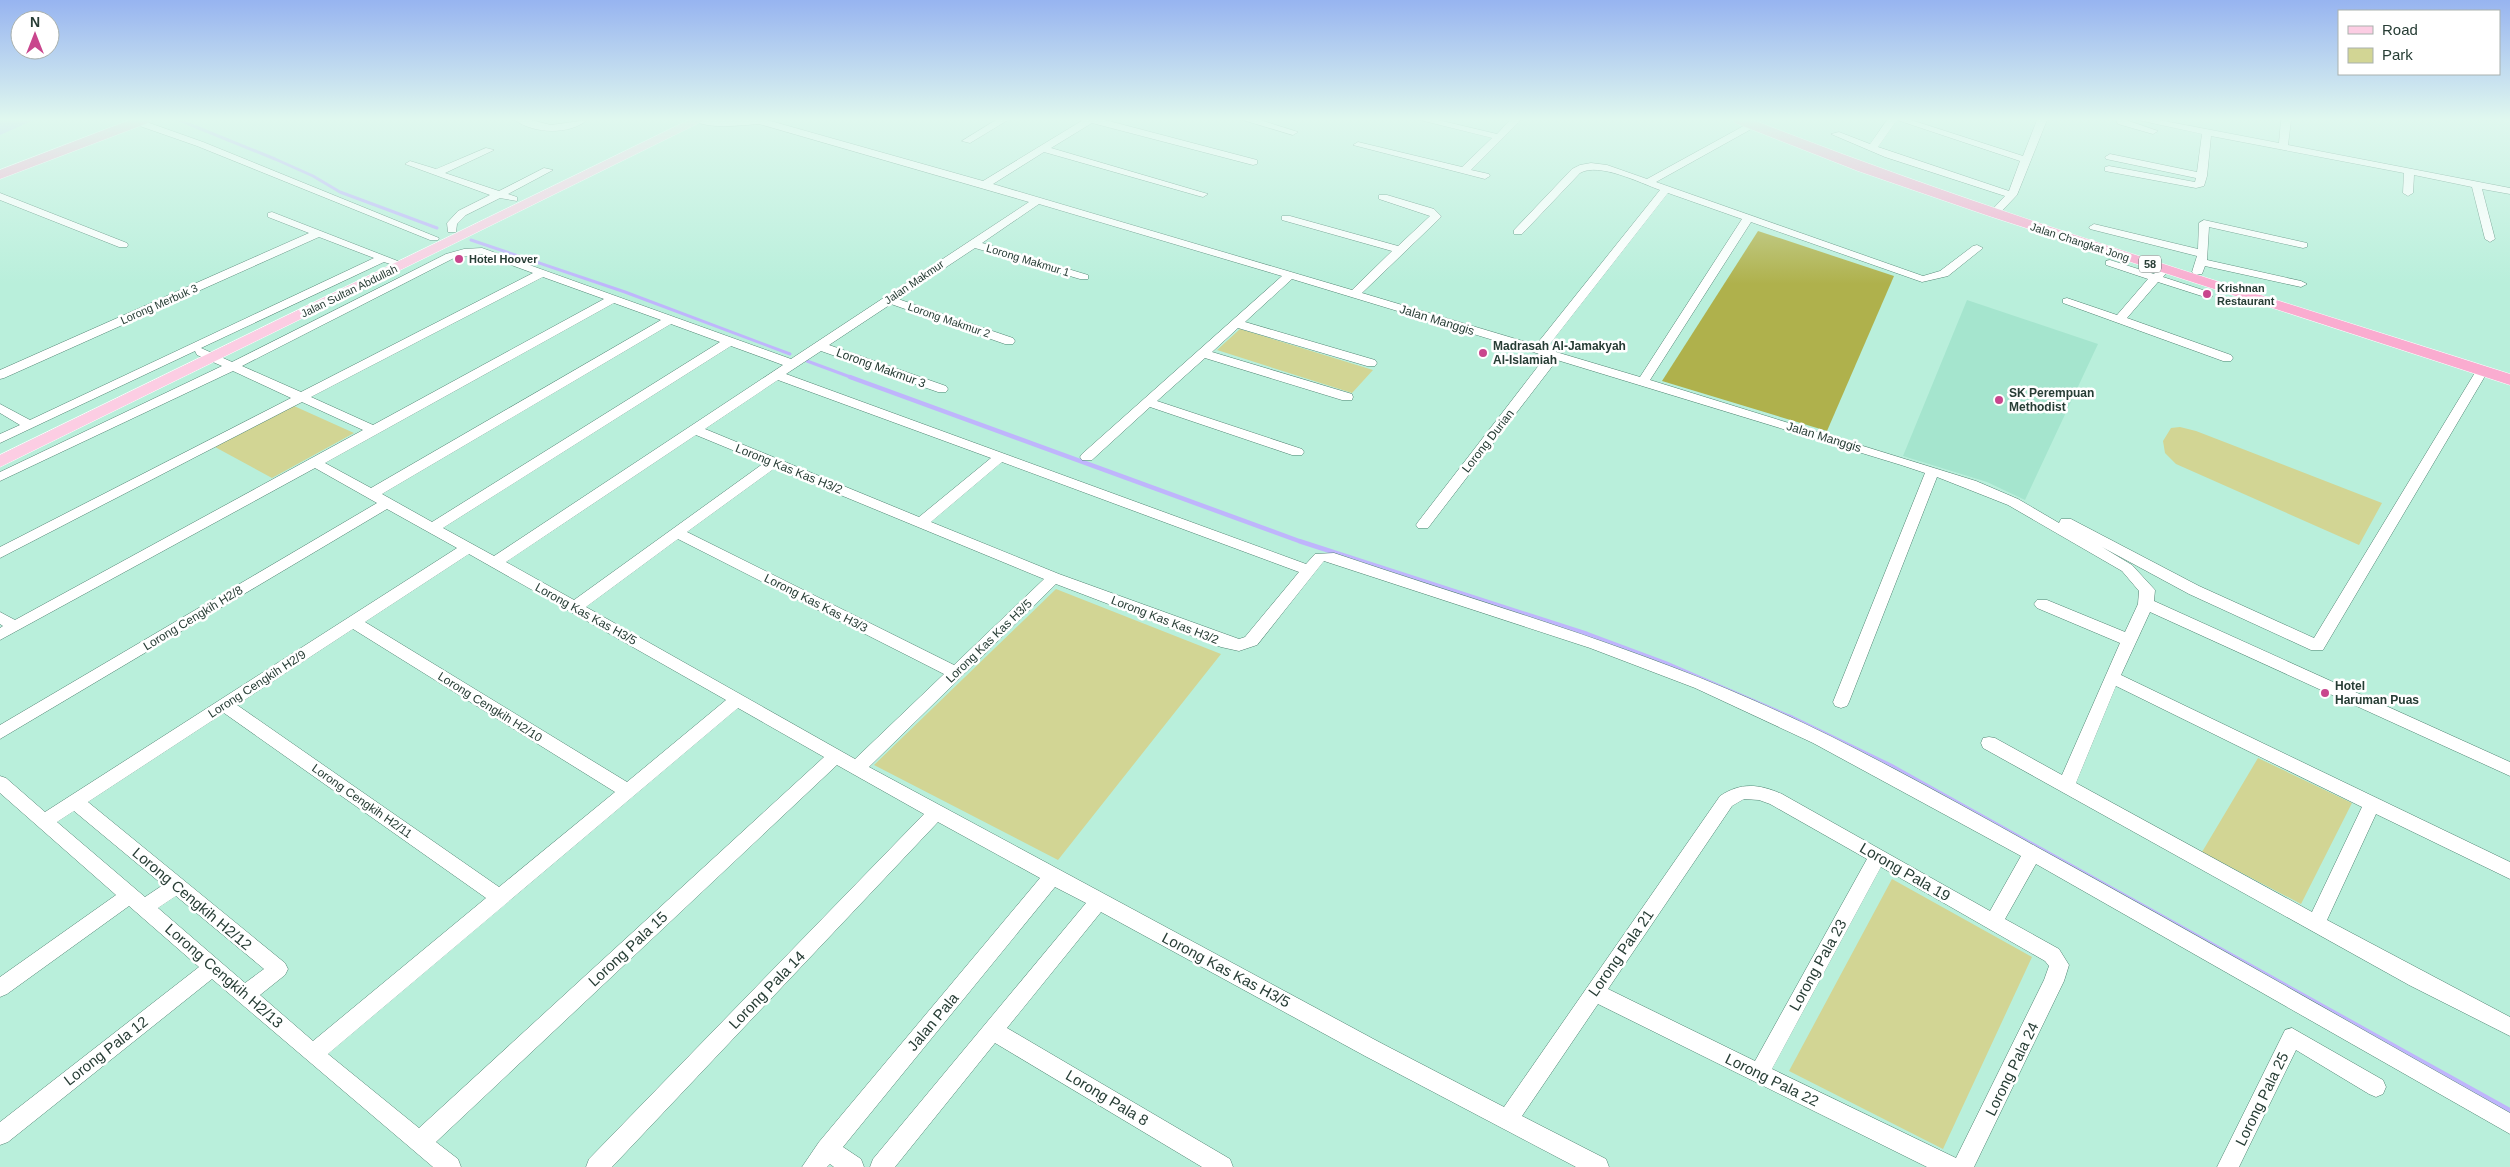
<svg xmlns="http://www.w3.org/2000/svg" width="2510" height="1167" viewBox="0 0 2510 1167" font-family="Arial,sans-serif">
<style>
.built{fill:#a5e5ce}
.green{fill:#d2d594}
.forest{fill:#afb14c}
.water{fill:#bfb5fc}
.lines{fill:none;stroke-linecap:round;stroke-linejoin:round}
.stream-far2{stroke:#bfb5fc;stroke-width:3}
.stream-far1{stroke:#bfb5fc;stroke-width:4.5}
.stream{stroke:#bfb5fc;stroke-width:5.5}
.minor-casing{stroke:#508372;stroke-width:1}
.major-casing{stroke:#fff;stroke-width:1}
.highway-casing{stroke:#fff;stroke-width:1}
.minor{fill:#fff;fill-rule:evenodd}
.major{fill:#fccde3;fill-rule:evenodd}
.highway{fill:#faacd0;fill-rule:evenodd}
.poi-dot{fill:#c9468d;stroke:#fff;stroke-width:2}
.labels{text-anchor:middle;stroke-width:5;stroke-linejoin:round;paint-order:stroke}
.far-street-label{font-size:11px;fill:#273d35;stroke:#fff}
.far-poi-label{font-size:11px;font-weight:bold;fill:#273d35;stroke:#fff;text-anchor:start}
.shield{fill:#fff;stroke:#687772;stroke-width:1}
.shield-label{font-size:11px;font-weight:bold;fill:#273d35}
.street-label{font-size:12px;fill:#273d35;stroke:#fff}
.poi-label{font-size:12px;font-weight:bold;fill:#273d35;stroke:#fff;text-anchor:start}
.near-street-label{font-size:15px;fill:#273d35;stroke:#fff}
</style>
<rect width="100%" height="100%" fill="#b9efdb"/>
<path class="built" d="M1967,300L2098,344L2025,500L1987,482L1903,456Z"/>
<path class="green" d="M1240,329L1373,370L1352,393L1217,350Z
M294,406L354,433L272,478L215,447Z
M2180,427L2196,431L2382,503L2359,545L2176,464L2165,453L2163,441L2171,428Z
M1056,589L1221,654L1058,860L874,765Z
M2258,758L2352,803L2301,904L2202,852Z
M1892,879L2032,957L1943,1149L1789,1071Z"/>
<path class="forest" d="M1758,231L1894,276L1827,431L1662,381Z"/>
<path class="water" d="M0,120H34L0,135Z"/>
<g class="lines">
<path class="stream-far2" d="M179,120L275,159L313,176L340,192L437,228
M471,240L625,292L790,354
M807,361L853,378"/>
<path class="stream-far1" d="M850,377L1299,541L1587,634L1665,663L1792,718"/>
<path class="stream" d="M1789,717L1890,766L2510,1111"/>
<g class="minor-casing">
<path id="minor" d="M133,120H141L203,142L439,238L438,240H430L197,146L134,124Z
M515,120H531L551,125L587,120C570,135 533,134 515,120Z
M693,120H767L983,181L1083,120H1105L1257,160V164L1253,165L1092,123L1051,148L1208,194L1203,197L1199,196L1044,152L993,184L1352,290L1392,251L1282,220V216H1290L1398,246L1430,216L1379,199V195H1387L1434,209L1441,216L1440,218L1362,293L1536,345L1660,190C1640,183 1599,162 1580,173L1522,234H1514V230L1572,169L1580,165L1591,163L1607,165L1647,179L1749,123H1755V127L1656,182L1923,276L1940,271L1973,246L1977,245L1983,248L1948,276L1922,282L1751,222L1650,380L1976,481L2018,499L2059,523L2061,519H2071L2199,586L2314,638L2476,371L2478,368H2486L2488,371L2323,650H2311L2189,594L2102,547L2132,565L2155,590L2154,601L2510,762V776L2150,612L2121,675L2510,862V879L2376,814L2327,920L2510,1017V1036L2409,985L1983,748L1981,743L1983,738L1989,737L1995,738L2062,775L2120,643L2037,608L2034,604L2037,600H2047L2125,632L2138,604L2139,591L2122,571L2008,505L1937,477L1849,702L1847,706L1841,708L1835,706L1833,702L1925,473L1901,465L1557,360L1428,528H1418L1416,525L1418,522L1546,356L1292,279L1245,322L1375,360L1377,363L1375,366H1367L1238,328L1212,352L1352,394L1353,397L1352,400H1342L1205,358L1157,401L1302,449L1304,452L1302,455H1292L1150,407L1092,460H1082L1080,457L1082,454L1282,276L1039,204L982,243L1088,275V279H1080L975,248L898,299L1013,338L1015,341L1013,344H1005L891,304L829,345L946,386L948,389L946,392H938L821,351L786,374L1306,564L1315,554L1334,553C1475,601 1619,641 1755,701C1851,743 1943,795 2035,846C2194,933 2352,1024 2510,1113V1134L2036,864L2005,919L2059,949L2069,965L2064,981L1974,1167H1927L1598,1004L1522,1116L1606,1159L1609,1167H1576L1365,1056L1101,912L1007,1028L1230,1159L1233,1167H1202L995,1043L895,1167H870L873,1159L1086,903L1055,887L843,1147L861,1159L864,1167H834L830,1164L827,1167H802L819,1142L1040,878L938,822L612,1167H586L589,1159L924,814L837,765L436,1142L458,1159L461,1167H433L212,979L8,1142L0,1145V1122L199,967L129,906L7,994L0,997V977L116,895L0,793V776L6,778L45,812L457,548L387,509L0,739V725L377,503L315,468L0,640V628L3,626L0,624V612L15,620L363,430L302,402L0,558V547L291,398L233,371L0,481V472L222,366L197,355L195,351L0,443V434L20,425L0,413V404L30,420L374,258L319,237L4,378L0,379V370L309,233L268,217V213L272,212L408,265L402,268L384,262L201,348L232,362L446,254L464,249L482,248L791,359L1029,202L759,124C743,125 707,130 693,120ZM1668,193L1742,219L1640,377L1546,349ZM481,254L533,273L301,392L242,366L454,258ZM543,277L604,299L373,425L311,397ZM614,303L661,320L371,488L325,463ZM671,324L720,342L432,522L382,494ZM731,346L783,365L494,556L443,528ZM778,380L991,458L919,517L705,429ZM696,435L764,463L574,600L506,562ZM1002,462L1299,572L1245,637L1239,639L1059,574L931,522ZM775,468L1044,579L954,665L687,532ZM678,539L944,674L855,759L586,607ZM469,554L726,700L627,782L365,622ZM1324,561L1590,648L1695,688L1813,743L2021,856L1990,911L1782,794C1759,784 1741,782 1720,796L1504,1107L1379,1042L869,767L1056,584L1221,647L1239,651L1257,645ZM353,629L615,792L499,887L237,705ZM2116,686L2362,807L2312,912L2076,783ZM738,708L824,757L419,1128L328,1054ZM224,713L486,898L313,1041L260,995L285,975L288,969L285,963L88,802ZM1744,799L1759,800L1770,804L1867,859L1755,1061L1608,989L1732,806ZM74,811L163,885L145,897L57,822ZM1881,867L2045,961L2049,966L2044,980L1956,1158L1772,1069ZM176,896L264,969L245,983L158,908Z
M996,120H1008L970,143L962,141Z
M1243,120H1260L1298,132L1293,135Z
M1420,120H1438L1497,134L1510,120H1521L1471,170L1489,174L1490,176L1485,179L1353,145L1358,142L1462,167L1492,138Z
M1887,120H1911L2023,156L2037,120H2047L2017,195L1998,215L1994,216L1989,213L2005,196L1885,157L1831,134L1839,132L1870,144ZM1897,120L2020,161L2009,191L1878,147Z
M2116,120H2126L2158,131L2153,134L2118,124Z
M2138,120H2159L2279,143L2281,120H2291L2288,145L2510,188V194L2482,189L2495,239L2490,242L2485,239L2472,187L2414,175L2413,193L2408,196L2403,193L2404,173L2211,136L2207,176L2204,186L2196,188L2105,171V167L2109,166L2195,182L2196,178L2106,159L2105,157L2110,154L2197,172L2202,134Z
M486,148L494,150L445,173L499,191L544,168L553,170L508,194L517,197V201L500,198L466,215L457,224L456,232H448L447,223L458,211L490,195L405,164L410,161L436,169Z
M0,193L127,243L128,245L127,247H119L0,200Z
M2204,220L2307,243V247L2303,248L2209,227L2207,260L2301,281L2307,284L2301,287L2205,266L2202,274H2194L2192,272L2197,256L2090,229L2089,227L2094,224L2198,249L2199,223Z
M2110,260L2154,274L2157,270H2165L2167,272L2163,277L2212,293V297L2208,298L2158,282L2127,318L2231,355L2233,358L2231,361H2223L2063,303V299L2067,298L2117,315L2148,279L2106,265V261Z
M2292,1028L2383,1080L2386,1087L2383,1094L2376,1097L2369,1094L2296,1050L2239,1167H2217L2285,1030Z"/>
</g>
<g class="major-casing">
<path id="major" d="M689,120H705L0,467V455Z"/>
</g>
<g class="highway-casing">
<path id="highway" d="M130,120H150L148,123L0,179V170Z
M1733,120H1753C2001,217 2257,293 2510,374V385L1989,216L1858,171L1735,123Z"/>
</g>
<use href="#minor" class="minor"/>
<use href="#major" class="major"/>
<use href="#highway" class="highway"/>
</g>
<linearGradient id="sky" x2="0" y2="1"><stop stop-color="#97b4f0"/><stop offset="0.42" stop-color="#e0f8ef"/><stop offset="1" stop-color="#e0f8ef" stop-opacity="0"/></linearGradient>
<rect width="2510" height="284" fill="url(#sky)"/>
<g class="poi-dot">
<circle cx="459" cy="259" r="5"/>
<circle cx="2207" cy="294" r="5"/>
<circle cx="1483" cy="353" r="5"/>
<circle cx="1999" cy="400" r="5"/>
<circle cx="2325" cy="693" r="5"/>
</g>
<g class="labels">
<g class="far-street-label">
<text transform="translate(2080 242) rotate(18)" y="4">Jalan Changkat Jong</text>
<text transform="translate(1028 260) rotate(17)" y="4">Lorong Makmur 1</text>
<text transform="translate(914 282) rotate(-34)" y="4">Jalan Makmur</text>
<text transform="translate(349 291) rotate(-26)" y="4">Jalan Sultan Abdullah</text>
<text transform="translate(159 304) rotate(-24)" y="4">Lorong Merbuk 3</text>
<text transform="translate(949 320) rotate(19)" y="4">Lorong Makmur 2</text>
</g>
<g class="far-poi-label">
<text x="469" y="263">Hotel Hoover</text>
<text x="2217" y="292">Krishnan<tspan x="2217" dy="13">Restaurant</tspan></text>
</g>
<rect class="shield" x="2139" y="255.5" width="22" height="17" rx="4"/>
<g class="shield-label">
<text x="2150" y="268">58</text>
</g>
<g class="street-label">
<text transform="translate(1437 320) rotate(17)" y="4">Jalan Manggis</text>
<text transform="translate(881 368) rotate(20)" y="4">Lorong Makmur 3</text>
<text transform="translate(1824 437) rotate(17)" y="4">Jalan Manggis</text>
<text transform="translate(1488 441) rotate(-52)" y="4">Lorong Durian</text>
<text transform="translate(789 469) rotate(22)" y="4">Lorong Kas Kas H3/2</text>
<text transform="translate(816 603) rotate(27)" y="4">Lorong Kas Kas H3/3</text>
<text transform="translate(586 614) rotate(29)" y="4">Lorong Kas Kas H3/5</text>
<text transform="translate(193 618) rotate(-31)" y="4">Lorong Cengkih H2/8</text>
<text transform="translate(1165 620) rotate(21)" y="4">Lorong Kas Kas H3/2</text>
<text transform="translate(989 641) rotate(-44)" y="4">Lorong Kas Kas H3/5</text>
<text transform="translate(257 684) rotate(-33)" y="4">Lorong Cengkih H2/9</text>
<text transform="translate(490 707) rotate(32)" y="4">Lorong Cengkih H2/10</text>
<text transform="translate(362 801) rotate(35)" y="4">Lorong Cengkih H2/11</text>
</g>
<g class="poi-label">
<text x="1493" y="350">Madrasah Al-Jamakyah<tspan x="1493" dy="14">Al-Islamiah</tspan></text>
<text x="2009" y="397">SK Perempuan<tspan x="2009" dy="14">Methodist</tspan></text>
<text x="2335" y="690">Hotel<tspan x="2335" dy="14">Haruman Puas</tspan></text>
</g>
<g class="near-street-label">
<text transform="translate(1905 872) rotate(30)" y="5">Lorong Pala 19</text>
<text transform="translate(192 899) rotate(40)" y="5">Lorong Cengkih H2/12</text>
<text transform="translate(628 949) rotate(-43)" y="5">Lorong Pala 15</text>
<text transform="translate(1621 953) rotate(-55)" y="5">Lorong Pala 21</text>
<text transform="translate(1818 965) rotate(-61)" y="5">Lorong Pala 23</text>
<text transform="translate(1226 970) rotate(28)" y="5">Lorong Kas Kas H3/5</text>
<text transform="translate(224 976) rotate(41)" y="5">Lorong Cengkih H2/13</text>
<text transform="translate(767 990) rotate(-46)" y="5">Lorong Pala 14</text>
<text transform="translate(933 1022) rotate(-50)" y="5">Jalan Pala</text>
<text transform="translate(106 1051) rotate(-38)" y="5">Lorong Pala 12</text>
<text transform="translate(2012 1069) rotate(-64)" y="5">Lorong Pala 24</text>
<text transform="translate(1772 1080) rotate(26)" y="5">Lorong Pala 22</text>
<text transform="translate(1107 1098) rotate(31)" y="5">Lorong Pala 8</text>
<text transform="translate(2262 1099) rotate(-64)" y="5">Lorong Pala 25</text>
</g>
</g>
<rect x="2338" y="10" width="162" height="65" fill="#ffffff" stroke="#a9b1ae"/>
<rect x="2348" y="26" width="25" height="8" fill="#fccde3" stroke="#a9b1ae"/>
<text x="2382" y="35" font-size="15" fill="#273d35">Road</text>
<rect x="2348" y="48" width="25" height="15" fill="#d2d594" stroke="#a9b1ae"/>
<text x="2382" y="60" font-size="15" fill="#273d35">Park</text>
<g transform="translate(35 35)"><circle r="24" fill="#ffffff" stroke="#a9b1ae"/>
<path d="M0-4L9 19L0 12L-9 19Z" fill="#c9468d"/>
<text y="-8" font-size="14" font-weight="bold" text-anchor="middle" fill="#273d35">N</text>
</g>
</svg>
